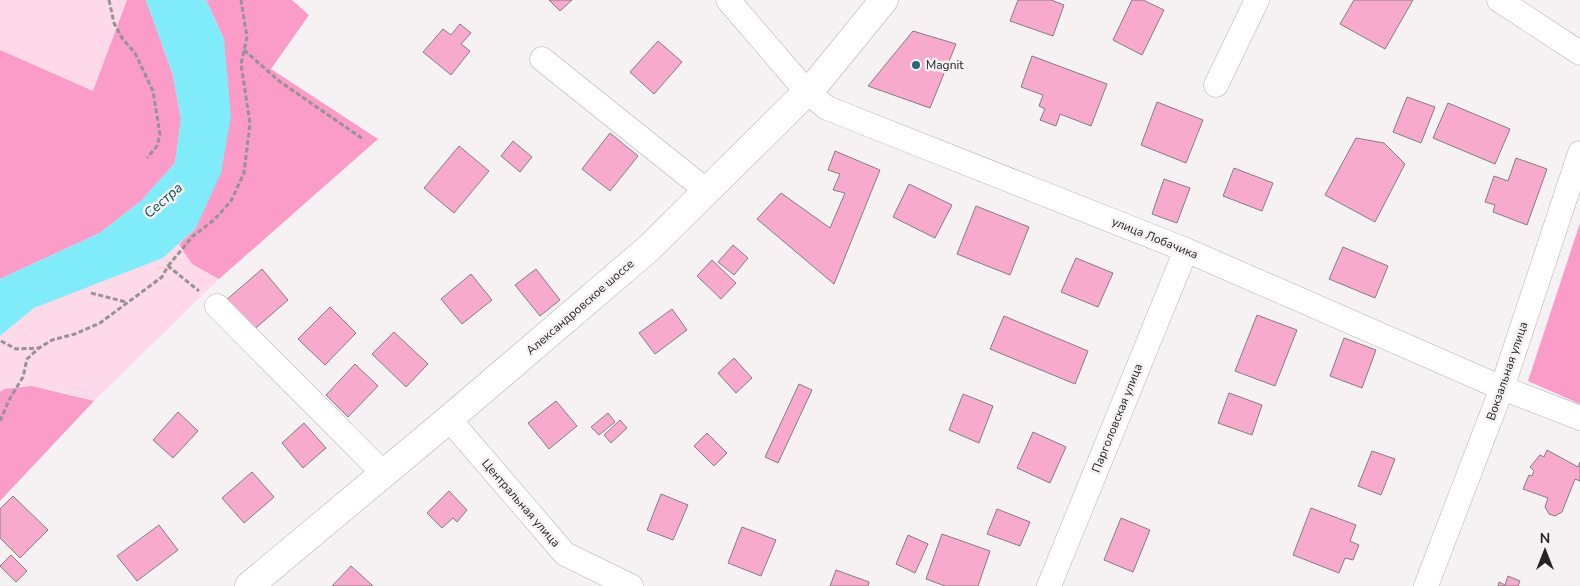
<svg xmlns="http://www.w3.org/2000/svg" width="1580" height="586" viewBox="0 0 1580 586" font-family="'Nunito Sans',sans-serif">
<style>
.green{fill:#fedae9}
.forest{fill:#fb9bc8}
.water{fill:#80ecf9}
.building{fill:#f8aacd;stroke:#827e80}
.lines{fill:none;stroke-linecap:round;stroke-linejoin:round}
.minor-casing{stroke:#b5b1b2;stroke-width:25}
.tertiary-casing{stroke:#b5b1b2;stroke-width:29}
.path{stroke:#969394;stroke-width:3;stroke-dasharray:5 2.5;stroke-linecap:butt}
.minor{stroke:#fff;stroke-width:24}
.tertiary{stroke:#fff;stroke-width:28}
.poi-dot{fill:#206b74;stroke:#f6f1f3;stroke-width:2}
.labels{text-anchor:middle;stroke-width:5;stroke-linejoin:round;paint-order:stroke}
.poi-label{font-size:12px;fill:#252324;stroke:#f6f1f3;text-anchor:start}
.street-label{font-size:12px;fill:#252324;stroke:#f6f1f3}
.water-label{font-size:14px;font-style:italic;fill:#064c53;stroke:#f6f1f3}
</style>
<rect width="100%" height="100%" fill="#f6f1f3"/>
<path class="green" d="M0,0H127L93,92L0,50Z
M179,244L192,264L219,279L94,401C71,395 21,377 0,392V336L34,308L163,258Z"/>
<path class="forest" d="M127,0H146L173,75L181,119L175,163L141,201L100,233L0,279V50L93,91Z
M206,0H292L309,15L271,69L378,139L219,279L192,264L179,244L196,228L224,39Z
M1580,223V404L1528,381Z
M32,386L94,401L0,501V392L4,389Z"/>
<path class="water" d="M146,0H206L224,39L231,116L221,173L196,228L163,258L34,308L0,336V279L100,233L141,201L175,163L181,119L173,75Z"/>
<path class="building" d="M549,0H572L560,11Z
M1018,0H1051L1064,5L1053,36L1010,21Z
M1132,0H1143L1164,10L1142,55L1113,40Z
M1354,0H1413L1385,49L1340,24Z
M460,24L471,33L461,44L470,51L451,75L423,52L443,29L451,35Z
M913,31L956,44L930,108L868,86Z
M658,41L682,62L654,94L630,72Z
M1032,56L1107,84L1091,126L1060,114L1056,126L1040,120L1045,109L1039,106L1043,95L1021,87Z
M1407,97L1435,107L1421,143L1393,132Z
M1157,102L1203,120L1186,163L1141,145Z
M1448,103L1510,129L1495,164L1433,138Z
M610,133L638,156L610,191L582,169Z
M1356,138L1384,143L1405,164L1375,222L1325,195Z
M513,141L532,157L520,172L501,156Z
M459,146L489,171L454,213L424,188Z
M835,151L880,170L834,284L757,219L781,193L830,228L845,193L833,190L840,174L828,170Z
M1516,158L1547,169L1527,225L1493,212L1495,205L1485,202L1494,176L1508,181Z
M1234,168L1273,183L1262,211L1223,196Z
M1164,179L1190,188L1177,223L1152,214Z
M909,184L952,205L935,238L893,217Z
M976,206L1029,227L1010,275L957,254Z
M733,245L748,258L734,275L718,262Z
M1343,247L1388,266L1375,298L1329,279Z
M1076,258L1113,273L1098,307L1061,292Z
M712,260L736,283L721,299L697,276Z
M262,269L288,300L250,333L224,302Z
M536,269L560,300L540,316L515,285Z
M471,274L492,300L462,324L441,299Z
M330,307L356,333L325,365L298,339Z
M672,309L687,330L655,354L639,333Z
M1257,315L1297,330L1275,386L1235,371Z
M1004,316L1088,351L1075,384L990,349Z
M394,332L428,364L406,387L372,354Z
M1344,338L1376,350L1362,388L1330,376Z
M734,358L752,378L736,393L718,373Z
M355,364L378,386L348,417L326,395Z
M799,384L812,390L778,463L765,457Z
M1229,393L1262,405L1252,435L1218,423Z
M963,394L993,406L979,443L949,430Z
M556,401L577,426L549,449L528,423Z
M178,412L198,431L173,458L153,440Z
M608,413L615,422L599,435L591,427Z
M620,420L627,428L611,443L604,435Z
M304,423L326,448L303,468L282,443Z
M1033,432L1066,447L1050,483L1017,468Z
M707,433L727,453L714,466L694,446Z
M1547,450L1578,467L1580,462V481L1575,479L1562,512L1555,516L1549,514L1545,507L1548,498L1523,489L1529,475L1532,476L1534,471L1530,467L1540,455L1544,457Z
M1372,451L1395,459L1381,495L1358,486Z
M252,472L274,497L244,523L222,498Z
M449,491L467,510L457,522L453,518L442,528L427,513Z
M661,494L688,505L673,540L647,530Z
M13,496L48,530L20,558L0,538V509Z
M1311,508L1356,525L1350,541L1359,545L1353,560L1345,558L1339,573L1293,555Z
M997,509L1030,522L1020,546L987,534Z
M1121,518L1150,530L1133,572L1104,560Z
M159,525L178,550L137,581L117,556Z
M742,527L776,540L761,576L728,563Z
M942,534L990,551L978,586H945L926,579Z
M908,535L928,544L915,573L896,564Z
M11,555L27,571L16,582L0,566Z
M351,566L373,586H332Z
M836,570L869,582L868,586H830Z
M1508,576L1520,581L1518,586H1498L1499,582L1505,585Z"/>
<g class="lines">
<g class="minor-casing">
<path id="minor" d="M728,0L807,92L827,108L1186,250L1502,388L1580,418
M1499,0L1580,53
M542,59L707,191
M1216,85L1257,0
M217,306L384,474
M449,419L565,554L631,586
M1049,586L1186,250
M1426,586L1502,388L1580,153"/>
</g>
<g class="tertiary-casing">
<path id="tertiary" d="M249,586L449,419L649,248L818,81L884,0"/>
</g>
<path class="path" d="M109,0L114,23L122,38L135,53L153,91L160,135L157,146L147,158
M244,50L279,81L363,139
M168,266L193,236L214,220L231,201L244,173L250,123L241,64L247,37L241,0
M91,293L126,302
M1,341L16,349L39,348
M0,421L9,400L23,377L27,359L39,348L52,340L75,334L100,323L162,277L168,266L199,291"/>
<use href="#minor" class="minor"/>
<use href="#tertiary" class="tertiary"/>
</g>
<circle class="poi-dot" cx="916" cy="65" r="5"/>
<g class="labels">
<g class="poi-label">
<text x="926" y="69">Magnit</text>
</g>
<g class="street-label">
<text transform="translate(1155 238) rotate(22)" y="4">улица Лобачика</text>
<text transform="translate(580 307) rotate(-41)" y="4">Александровское шоссе</text>
<text transform="translate(1507 371) rotate(-71)" y="4">Вокзальная улица</text>
<text transform="translate(1117 418) rotate(-68)" y="4">Парголовская улица</text>
<text transform="translate(521 503) rotate(49)" y="4">Центральная улица</text>
</g>
<g class="water-label">
<text transform="translate(163 200) rotate(-41)" y="5">Сестра</text>
</g>
</g>
<g transform="translate(1545 551)" stroke="#f6f1f3" stroke-width="4" paint-order="stroke">
<path d="M0-4L9 19L0 12L-9 19Z" fill="#252324"/>
<text y="-8" font-size="14" font-weight="bold" text-anchor="middle" fill="#252324">N</text>
</g>
</svg>
